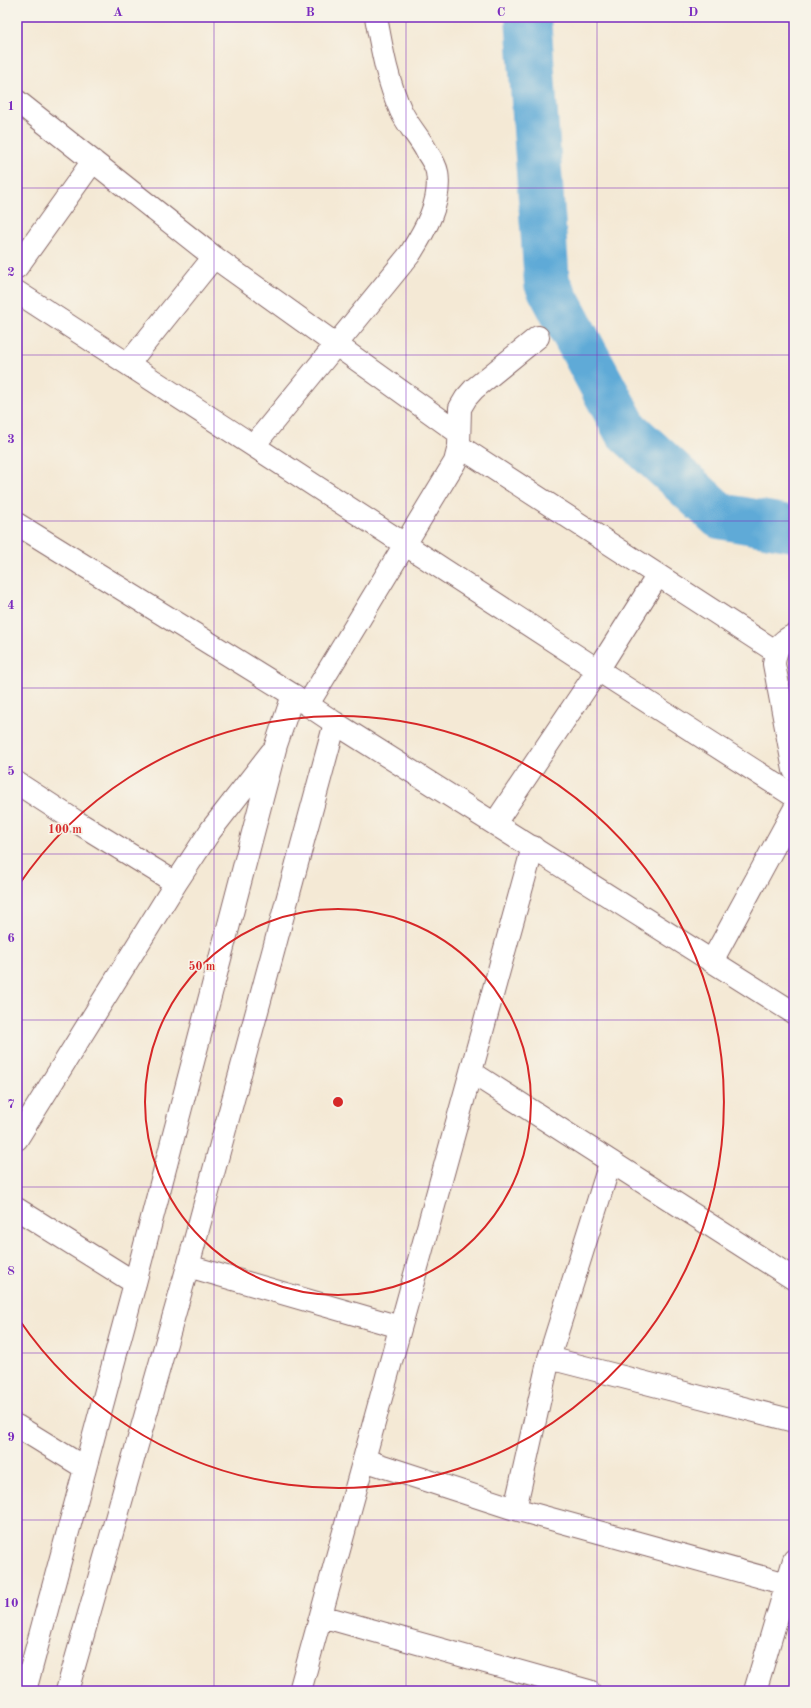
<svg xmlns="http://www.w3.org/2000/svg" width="811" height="1708" viewBox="0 0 811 1708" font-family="'Old Standard TT',serif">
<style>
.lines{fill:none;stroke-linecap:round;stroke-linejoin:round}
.river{stroke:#5faad7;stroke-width:46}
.minor-casing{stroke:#866666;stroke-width:24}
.tertiary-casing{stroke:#866666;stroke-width:24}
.minor{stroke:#fff;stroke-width:22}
.tertiary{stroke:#fff;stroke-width:22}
.grid{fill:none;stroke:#7b2cbf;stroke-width:1;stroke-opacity:0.55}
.ring{fill:none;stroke:#d62828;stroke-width:2}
.centre{fill:#d62828;stroke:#f7f3e8;stroke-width:2}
.ring-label{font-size:12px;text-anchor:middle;font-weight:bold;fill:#d62828;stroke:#f7f3e8;stroke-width:3.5;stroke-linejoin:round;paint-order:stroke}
.neatline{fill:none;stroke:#7b2cbf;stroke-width:1.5}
.grid-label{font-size:13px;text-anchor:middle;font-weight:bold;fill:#7b2cbf}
</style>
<rect width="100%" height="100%" fill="#f7f3e8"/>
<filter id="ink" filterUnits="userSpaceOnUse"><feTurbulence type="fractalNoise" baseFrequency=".025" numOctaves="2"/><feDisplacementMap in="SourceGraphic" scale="8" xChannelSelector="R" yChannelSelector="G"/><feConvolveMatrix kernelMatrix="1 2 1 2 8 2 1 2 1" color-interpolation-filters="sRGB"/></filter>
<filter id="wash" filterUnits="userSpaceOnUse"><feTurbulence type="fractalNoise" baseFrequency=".012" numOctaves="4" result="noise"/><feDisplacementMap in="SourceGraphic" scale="16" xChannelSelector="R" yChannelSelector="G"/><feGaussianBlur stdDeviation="0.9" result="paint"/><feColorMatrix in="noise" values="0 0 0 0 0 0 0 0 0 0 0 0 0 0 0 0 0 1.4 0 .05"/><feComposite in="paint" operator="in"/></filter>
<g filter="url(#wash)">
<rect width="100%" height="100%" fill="#f4e9d5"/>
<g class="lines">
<path class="river" d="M528,17L547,283L626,430L720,516L794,529"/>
</g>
</g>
<g filter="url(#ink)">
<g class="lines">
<g class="minor-casing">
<path id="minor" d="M17,101L214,257L459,433
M17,267L93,161
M17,292L598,670L794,796
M128,364L214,257
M254,445L410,254C425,230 442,202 437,172C436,166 431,158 427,152C420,138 408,126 401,111C387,80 382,50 376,17
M459,446L775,651
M794,635C779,642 776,648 774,664L794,770
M308,704L455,462L459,446L460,408L466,398L474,389L538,337
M17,783L77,822L176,883
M495,823L598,670L658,575
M712,961L794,810
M471,1072L794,1279
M17,1139L176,883L211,830L271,753
M17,1209L135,1283
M188,1266L400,1327
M549,1358L794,1421
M17,1426L85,1468
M364,1460L515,1509L787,1584
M515,1509L549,1358L610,1163
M321,1616L589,1691
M25,1691L135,1283L276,745L293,695
M67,1691L188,1266L335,723
M300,1691L533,847
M755,1691L794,1560"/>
</g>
<g class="tertiary-casing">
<path id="tertiary" d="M17,524L293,695L335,723L794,1013"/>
</g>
<use href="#minor" class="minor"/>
<use href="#tertiary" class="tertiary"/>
</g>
</g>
<path class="grid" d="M214,17V1691M406,17V1691M597,17V1691M17,188H794M17,355H794M17,521H794M17,688H794M17,854H794M17,1020H794M17,1187H794M17,1353H794M17,1520H794"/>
<g class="ring">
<circle cx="338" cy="1102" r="193"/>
<path d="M18 886A386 386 0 1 1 18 1318"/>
</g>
<circle cx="338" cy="1102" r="6" class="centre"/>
<g class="ring-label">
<text x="65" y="833">100 m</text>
<text x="202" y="970">50 m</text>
</g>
<rect width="811" height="1708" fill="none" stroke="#f7f3e8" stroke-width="44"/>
<rect x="22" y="22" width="767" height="1664" class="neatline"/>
<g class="grid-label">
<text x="118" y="16">A</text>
<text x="310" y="16">B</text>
<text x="501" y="16">C</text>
<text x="693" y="16">D</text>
<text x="11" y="110">1</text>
<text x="11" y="276">2</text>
<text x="11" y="443">3</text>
<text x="11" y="609">4</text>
<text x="11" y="775">5</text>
<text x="11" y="942">6</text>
<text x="11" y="1108">7</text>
<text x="11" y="1275">8</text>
<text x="11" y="1441">9</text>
<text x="11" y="1607">10</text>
</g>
</svg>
